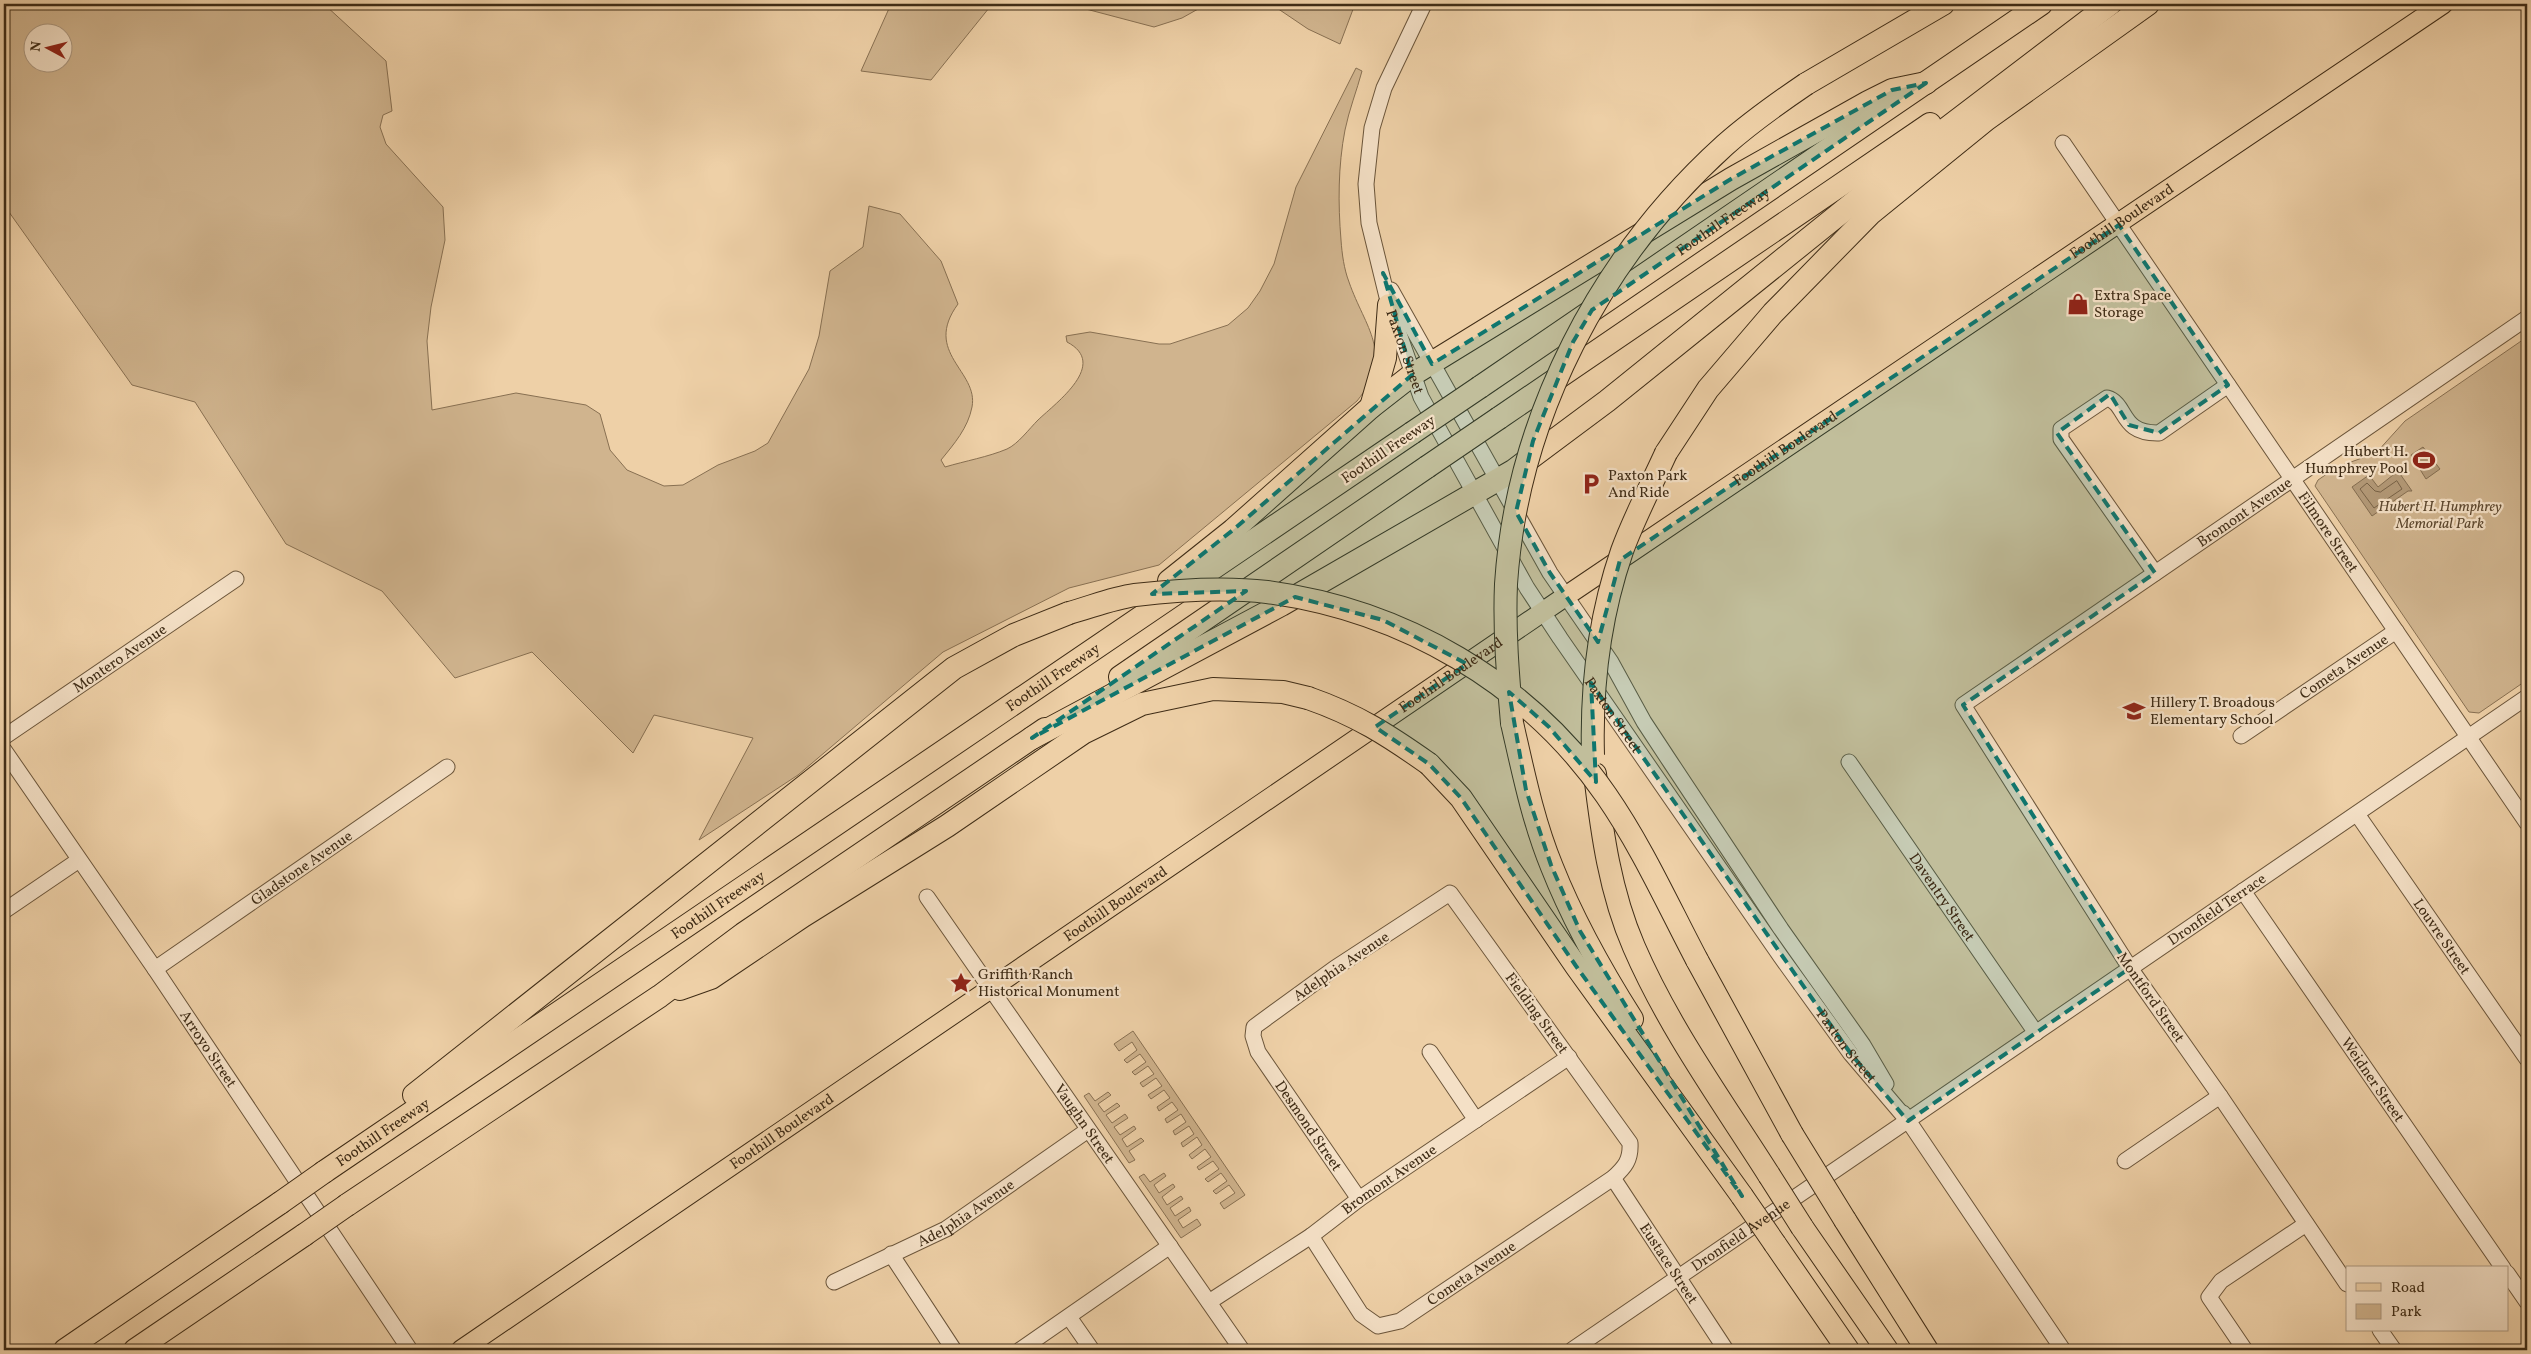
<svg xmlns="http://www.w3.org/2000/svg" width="2531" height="1354" viewBox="0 0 2531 1354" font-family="Vollkorn,serif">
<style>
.green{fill:#d0b48e;stroke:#887052;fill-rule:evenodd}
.water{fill:#b29876;stroke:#846d50}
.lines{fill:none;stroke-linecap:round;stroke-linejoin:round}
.shore{stroke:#786246;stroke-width:1}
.minor-casing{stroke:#6b553a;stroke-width:17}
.major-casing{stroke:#3f2c16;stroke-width:21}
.highway-casing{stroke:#3f2c16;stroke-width:24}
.minor{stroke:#f4e0c6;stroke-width:15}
.major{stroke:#eed0a7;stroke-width:19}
.highway{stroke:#eed0a7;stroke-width:22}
.highway-bridge-casing{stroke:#3f2c16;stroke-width:24;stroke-linecap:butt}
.highway-bridge{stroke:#eed0a7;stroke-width:22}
.marked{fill:#0f766e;fill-opacity:0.2;stroke:#0f766e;stroke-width:4;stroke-dasharray:10 6;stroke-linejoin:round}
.labels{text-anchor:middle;stroke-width:4.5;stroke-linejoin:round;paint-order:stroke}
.street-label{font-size:15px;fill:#3f2c16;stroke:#f4e0c6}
.poi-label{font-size:15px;fill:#3f2c16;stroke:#f4e0c6;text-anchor:start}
.park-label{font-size:15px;font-style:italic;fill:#5c472e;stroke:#f4e0c6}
</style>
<rect width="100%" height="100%" fill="#eed0a7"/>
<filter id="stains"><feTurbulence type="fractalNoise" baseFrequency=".004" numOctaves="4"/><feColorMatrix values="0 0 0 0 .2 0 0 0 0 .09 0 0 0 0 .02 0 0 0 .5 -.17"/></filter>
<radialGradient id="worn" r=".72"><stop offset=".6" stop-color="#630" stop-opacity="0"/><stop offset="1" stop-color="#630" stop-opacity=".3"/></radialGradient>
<path class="green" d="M4,4L325,5L386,61L392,111L383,115L380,127L386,144L443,207L445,240L431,307L427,341L432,410L516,393L586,405L600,414L610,450L627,470L664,486L683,485L718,465L755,451L768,443L809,369L819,336L830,271L863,247L869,206L900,214L941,261L958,304C922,353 979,371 972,407C968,428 954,444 941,460L945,467C965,461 988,457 1007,449C1018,444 1029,429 1038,420C1057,402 1109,364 1067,342L1066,336L1090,332L1159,344H1170L1228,325L1248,308L1260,291L1274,264L1296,187L1356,68L1362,71C1357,90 1349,110 1345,130C1338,166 1338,204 1341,240C1342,254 1344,269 1349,282C1365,328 1395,354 1357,401L1159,565L1069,588L943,652L798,775L699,840L753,738L654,715L633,753L532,652L455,678L382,591L286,544L195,402L132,385L4,205ZM32,32H62V62H32Z
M891,4H998L989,8L931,80L861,71Z
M1067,4H1207L1182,18L1154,27Z
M1271,4H1355L1340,44L1308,29Z
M2527,337V680L2479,713L2469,712L2315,486L2318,480L2337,467L2376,453L2405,421Z
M1133,1031L1245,1195L1224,1209L1220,1203L1235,1193L1229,1185L1216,1194L1213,1191L1227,1181L1221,1173L1208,1182L1205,1179L1219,1169L1213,1161L1199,1170L1197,1167L1211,1157L1205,1149L1192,1159L1189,1155L1202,1145L1197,1137L1183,1147L1181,1143L1194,1134L1189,1126L1175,1135L1173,1131L1186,1122L1181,1114L1167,1123L1165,1119L1178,1110L1172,1102L1159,1111L1157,1107L1170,1098L1164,1090L1151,1099L1148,1095L1162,1086L1156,1078L1143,1087L1140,1083L1154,1074L1148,1066L1135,1075L1132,1072L1146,1062L1140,1054L1127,1063L1124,1060L1137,1050L1132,1042L1119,1051L1114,1044Z
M1108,1092L1111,1095L1098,1104L1104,1112L1117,1103L1120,1106L1106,1115L1112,1123L1125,1114L1128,1118L1114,1127L1120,1135L1134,1126L1136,1129L1122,1139L1127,1147L1141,1138L1144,1141L1129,1151L1135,1160L1129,1163L1084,1096L1089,1093L1095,1101Z
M1164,1173L1166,1176L1154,1185L1159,1193L1173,1184L1175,1187L1162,1197L1167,1205L1181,1196L1183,1199L1170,1208L1175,1216L1189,1207L1191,1211L1178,1220L1183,1228L1197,1219L1201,1225L1181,1238L1139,1177L1144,1174L1150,1182Z"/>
<path class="water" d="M2423,447L2440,469L2426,479L2411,455Z
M2398,471L2412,491H2408L2372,516L2352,487L2369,475L2378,487Z"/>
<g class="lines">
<path class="shore" d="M2397,481L2402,489L2374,508L2360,489L2367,483L2375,491L2380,492Z"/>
<g class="minor-casing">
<g id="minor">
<path id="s1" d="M1424,4L1384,88L1372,128L1366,184L1369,223L1389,305L1421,397L1527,588L1560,638L1781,957L1851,1054L1908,1121"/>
<path id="s2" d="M2063,143L2527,823"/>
<path d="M1391,290L1550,573L1611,662L1644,722L1671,763L1781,929L1863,1045L1886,1084"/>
<path d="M2155,573L2061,439V429L2107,398C2128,404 2119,434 2159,433L2228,385"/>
<path id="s3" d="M2241,736L2396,631"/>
<path id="s4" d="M4,737L236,579"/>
<path id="s5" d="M4,750L155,969L410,1350"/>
<path id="s6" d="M1849,762L2036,1033"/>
<path id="s7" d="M2357,814L2527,1059"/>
<path id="s8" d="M2243,891L2503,1268"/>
<path id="s9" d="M927,897L1242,1350"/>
<path d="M4,911L79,860"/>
<path id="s10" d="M155,969L447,767"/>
<path d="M1430,1052L1476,1120"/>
<path d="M1903,1113L2063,1350"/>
<path d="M2125,1161L2220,1096"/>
<path id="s11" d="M1613,1178L1726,1350"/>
<path id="s12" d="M1311,1236L1361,1314L1378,1326L1400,1321L1613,1178C1625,1167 1631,1160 1630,1143L1450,893L1335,968L1254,1027L1253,1036L1258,1052L1359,1199"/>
<path d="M891,1254L954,1350"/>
<path d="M2507,1273L2527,1302"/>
<path id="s13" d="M834,1282L946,1229L1088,1130"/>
<path id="s14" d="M2347,1284L2220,1096L2130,968L1963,705L2527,318"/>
<path id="s15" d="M1209,1302L1311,1236L1359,1199L1569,1057"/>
<path d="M1069,1317L1092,1350"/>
<path d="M2380,1330L2394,1350"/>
<path d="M1020,1350L1170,1246"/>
<path id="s16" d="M1572,1350L2527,697"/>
<path d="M2245,1350L2209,1297L2221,1281L2306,1224"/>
</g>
</g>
<g class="major-casing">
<g id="major">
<path id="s17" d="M461,1350L1566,596L2443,4"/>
</g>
</g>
<g class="highway-casing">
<g id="highway">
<path d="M1806,84L1943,4"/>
<path id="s18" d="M1480,387L2041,4"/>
<path d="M1371,407L1385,358L1389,305"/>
<path d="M1499,418L1930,124"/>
<path d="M1666,453L1708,389L1773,313L1870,214L1987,119L2148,4"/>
<path d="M1169,581L1233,530L1371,407L1412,375L1731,179L1868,102L1892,90L1926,83"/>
<path d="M1120,677L1427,467"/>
<path d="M1512,723C1523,771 1533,821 1552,867C1573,920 1601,970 1632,1019"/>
<path d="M1032,738L1281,605L1513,471L1607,401L1930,141L2110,4"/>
<path d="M1429,764L1461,798L1576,966L1742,1196"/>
<path d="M1595,774C1602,833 1610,892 1634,947C1669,1028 1722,1101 1769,1175"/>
<path d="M1697,960L1792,1134"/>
<path d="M680,989L711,978L803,916L947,826L1083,733L1142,704L1213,689L1283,692L1308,698"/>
<path d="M414,1095L954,668L1014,635L1069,613"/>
<path id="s19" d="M324,1172L1412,433"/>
<path d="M347,1205L660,996L743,934L1045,729"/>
<path d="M1845,1220L1927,1350"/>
<path d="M1802,1227L1887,1350"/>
<path d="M1775,1244L1848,1350"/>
<path d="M65,1350L280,1203"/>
<path d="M135,1350L304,1235"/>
</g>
</g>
<use href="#minor" class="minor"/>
<use href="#major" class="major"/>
<use href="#highway" class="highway"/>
<g class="highway-bridge-casing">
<path id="highway-bridge" d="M1412,433L1480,387
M1427,467L1499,418
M1069,613C1091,607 1113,598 1135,595C1178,590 1224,587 1267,592C1402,610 1528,682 1606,795C1642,847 1668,905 1697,960
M1308,698C1357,715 1388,735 1429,764
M1512,723C1508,677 1504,630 1506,584C1517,417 1601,257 1725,145C1750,123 1778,103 1806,84
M1593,755C1591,685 1599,618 1622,551C1634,518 1651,486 1666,453
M1792,1134L1845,1220
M1769,1175L1802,1227
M1742,1196L1775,1244
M280,1203L324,1172
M304,1235L347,1205"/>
</g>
<use href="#highway-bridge" class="highway-bridge"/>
</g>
<path class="marked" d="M1926,83L1592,310L1573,342L1533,441L1516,512L1550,573L1598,642L1620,560L2119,225L2228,385L2159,433L2129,425L2110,394L2057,433L2155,573L1963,705L2130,968L1908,1121L1851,1054L1591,683L1596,782L1549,727L1509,692L1526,790L1551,865L1580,931L1742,1196L1576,966L1461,798L1429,764L1375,727L1467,664L1383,620L1295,597L1032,738L1246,591L1152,594L1233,530L1412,375L1383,273L1432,364L1731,179L1892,90Z"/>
<defs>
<g id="shop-bare" transform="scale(1.725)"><path d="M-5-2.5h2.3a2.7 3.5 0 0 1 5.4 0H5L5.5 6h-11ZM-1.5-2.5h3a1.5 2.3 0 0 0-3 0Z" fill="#8f2418" stroke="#f4e0c6" stroke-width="2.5" paint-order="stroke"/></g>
<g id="stadium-bare" transform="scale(1.725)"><path d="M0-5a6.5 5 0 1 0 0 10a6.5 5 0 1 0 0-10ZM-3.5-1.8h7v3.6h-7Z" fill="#8f2418" stroke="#f4e0c6" stroke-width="2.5" paint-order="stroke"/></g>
<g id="parking-bare" transform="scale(1.725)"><path d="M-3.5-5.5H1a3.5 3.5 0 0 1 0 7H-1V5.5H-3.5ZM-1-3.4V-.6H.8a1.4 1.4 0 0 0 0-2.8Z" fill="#8f2418" stroke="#f4e0c6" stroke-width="2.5" paint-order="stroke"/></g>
<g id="school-bare" transform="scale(1.725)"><path d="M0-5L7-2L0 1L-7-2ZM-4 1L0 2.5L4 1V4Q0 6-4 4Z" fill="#8f2418" stroke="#f4e0c6" stroke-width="2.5" paint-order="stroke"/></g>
<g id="sight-bare" transform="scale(1.725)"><path d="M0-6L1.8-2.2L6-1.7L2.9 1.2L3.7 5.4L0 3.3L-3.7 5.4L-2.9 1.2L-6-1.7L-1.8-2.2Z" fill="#8f2418" stroke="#f4e0c6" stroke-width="2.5" paint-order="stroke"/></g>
</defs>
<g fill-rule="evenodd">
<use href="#shop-bare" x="2078" y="304"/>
<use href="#stadium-bare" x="2424" y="460"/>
<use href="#parking-bare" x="1591" y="484"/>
<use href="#school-bare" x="2134" y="711"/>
<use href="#sight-bare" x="961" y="983"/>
</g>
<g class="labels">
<g class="street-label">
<text dy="5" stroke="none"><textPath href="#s18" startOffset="294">Foothill Freeway</textPath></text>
<text dy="5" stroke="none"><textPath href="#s17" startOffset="2008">Foothill Boulevard</textPath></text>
<text dy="5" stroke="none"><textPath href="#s1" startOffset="364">Paxton Street</textPath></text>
<text dy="5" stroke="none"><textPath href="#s17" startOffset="1602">Foothill Boulevard</textPath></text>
<text transform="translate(1388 449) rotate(-34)" y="5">Foothill Freeway</text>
<text dy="5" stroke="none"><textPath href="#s14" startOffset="1036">Bromont Avenue</textPath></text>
<text dy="5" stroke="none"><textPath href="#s2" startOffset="471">Filmore Street</textPath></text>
<text dy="5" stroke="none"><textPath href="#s4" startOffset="140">Montero Avenue</textPath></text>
<text dy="5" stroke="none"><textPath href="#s3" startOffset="124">Cometa Avenue</textPath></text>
<text dy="5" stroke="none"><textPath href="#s17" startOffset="1198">Foothill Boulevard</textPath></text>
<text dy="5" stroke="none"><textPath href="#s19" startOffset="881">Foothill Freeway</textPath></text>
<text dy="5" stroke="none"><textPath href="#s1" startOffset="784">Paxton Street</textPath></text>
<text dy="5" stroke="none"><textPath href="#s10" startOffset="178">Gladstone Avenue</textPath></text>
<text dy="5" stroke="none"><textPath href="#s6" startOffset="164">Daventry Street</textPath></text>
<text dy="5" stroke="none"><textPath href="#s17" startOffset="792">Foothill Boulevard</textPath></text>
<text dy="5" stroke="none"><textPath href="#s19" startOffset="476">Foothill Freeway</textPath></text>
<text dy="5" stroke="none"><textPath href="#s16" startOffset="781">Dronfield Terrace</textPath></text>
<text dy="5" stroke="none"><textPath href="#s7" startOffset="149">Louvre Street</textPath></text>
<text transform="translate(1341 966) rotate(-34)" y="5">Adelphia Avenue</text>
<text transform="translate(2151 997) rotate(55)" y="5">Montford Street</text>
<text transform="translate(1537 1013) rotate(54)" y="5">Fielding Street</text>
<text dy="5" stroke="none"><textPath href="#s1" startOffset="1189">Paxton Street</textPath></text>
<text dy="5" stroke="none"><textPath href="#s5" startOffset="362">Arroyo Street</textPath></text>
<text dy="5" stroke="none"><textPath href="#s8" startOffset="229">Weidner Street</textPath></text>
<text dy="5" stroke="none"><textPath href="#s9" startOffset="276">Vaughn Street</textPath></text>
<text dy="5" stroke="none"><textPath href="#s12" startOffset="1094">Desmond Street</textPath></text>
<text dy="5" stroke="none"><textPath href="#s19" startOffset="71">Foothill Freeway</textPath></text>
<text dy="5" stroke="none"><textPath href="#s17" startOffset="388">Foothill Boulevard</textPath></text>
<text dy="5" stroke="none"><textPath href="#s15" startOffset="218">Bromont Avenue</textPath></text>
<text dy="5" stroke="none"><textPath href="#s13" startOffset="149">Adelphia Avenue</textPath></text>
<text dy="5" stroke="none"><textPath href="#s16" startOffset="204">Dronfield Avenue</textPath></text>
<text dy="5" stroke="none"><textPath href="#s11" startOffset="102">Eustace Street</textPath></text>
<text dy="5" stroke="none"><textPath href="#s12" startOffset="222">Cometa Avenue</textPath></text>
</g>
<g class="poi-label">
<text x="2094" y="300">Extra Space<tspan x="2094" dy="17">Storage</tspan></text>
<text x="2408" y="456" text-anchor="end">Hubert H.<tspan x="2408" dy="17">Humphrey Pool</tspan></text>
<text x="1608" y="480">Paxton Park<tspan x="1608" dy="17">And Ride</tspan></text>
<text x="2150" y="707">Hillery T. Broadous<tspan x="2150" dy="17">Elementary School</tspan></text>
<text x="978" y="979">Griffith Ranch<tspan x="978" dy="17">Historical Monument</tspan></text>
</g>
<g class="park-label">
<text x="2440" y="511">Hubert H. Humphrey<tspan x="2440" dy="17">Memorial Park</tspan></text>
</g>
</g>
<rect width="2531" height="1354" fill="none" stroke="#eed0a7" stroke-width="20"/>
<rect x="5" y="5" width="2521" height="1344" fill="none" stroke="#3f2c16" stroke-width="2.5"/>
<rect x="10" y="10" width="2511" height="1334" fill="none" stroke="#3f2c16"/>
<rect x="2346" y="1266" width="162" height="65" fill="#f4e0c6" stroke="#ac9880"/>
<rect x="2356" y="1283" width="25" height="8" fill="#eed0a7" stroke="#ac9880"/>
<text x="2391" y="1292" font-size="15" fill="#3f2c16">Road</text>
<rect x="2356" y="1304" width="25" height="15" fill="#d0b48e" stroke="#ac9880"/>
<text x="2391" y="1316" font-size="15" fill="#3f2c16">Park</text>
<g transform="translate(48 48) rotate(277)"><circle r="24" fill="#f4e0c6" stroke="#ac9880"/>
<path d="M0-4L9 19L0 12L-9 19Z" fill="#8f2418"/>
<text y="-8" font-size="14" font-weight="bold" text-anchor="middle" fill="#3f2c16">N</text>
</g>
<rect width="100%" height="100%" filter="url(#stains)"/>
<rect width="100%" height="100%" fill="url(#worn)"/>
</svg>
